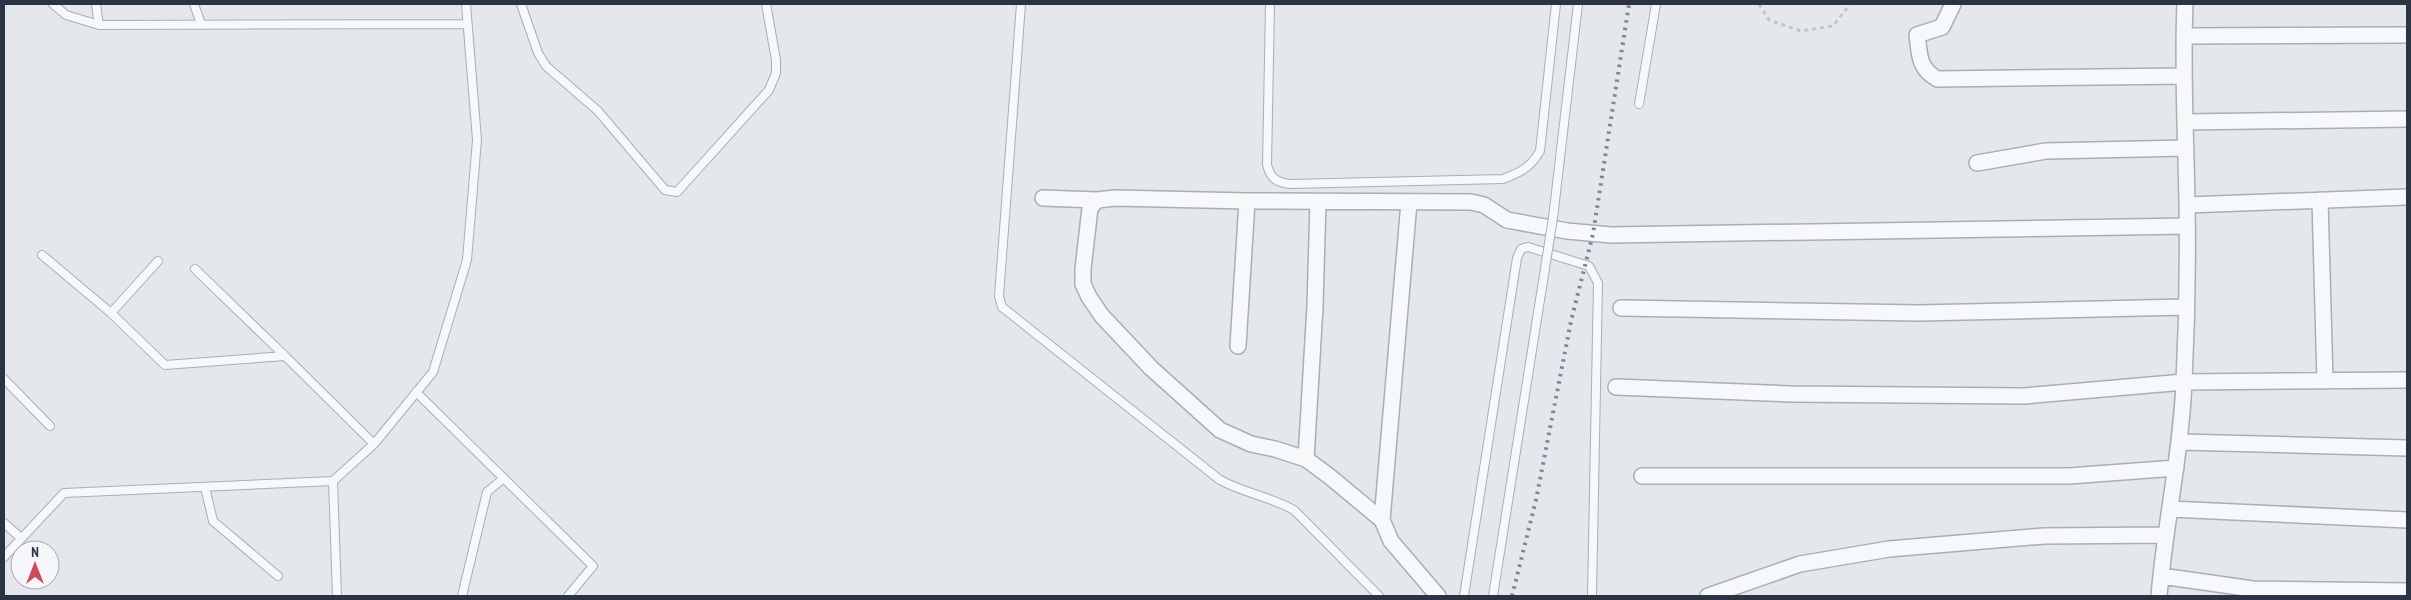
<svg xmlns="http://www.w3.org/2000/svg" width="2411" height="600" viewBox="0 0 2411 600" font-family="'PT Sans Narrow',sans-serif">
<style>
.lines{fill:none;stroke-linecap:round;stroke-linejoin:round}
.service-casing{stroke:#a9aeb7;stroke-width:10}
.minor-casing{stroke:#a9aeb7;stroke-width:18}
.path{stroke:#c2c5cb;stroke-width:3;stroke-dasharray:4 4;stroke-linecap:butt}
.service{stroke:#f7f8fa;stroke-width:8}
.minor{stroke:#f7f8fa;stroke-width:15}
.rail{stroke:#7d8696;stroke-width:4;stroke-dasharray:2.5 5;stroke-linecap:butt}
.service-bridge-casing{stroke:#a9aeb7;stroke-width:10;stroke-linecap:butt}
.service-bridge{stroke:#f7f8fa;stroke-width:8}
</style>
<rect width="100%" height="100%" fill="#e4e7ec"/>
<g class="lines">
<g class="service-casing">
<path id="service" d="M53,4L66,15L99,25
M96,4L99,25L466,24
M194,4L201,24
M521,4L538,53L546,66L598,111L665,190L677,192L769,90L776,73V60L766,4
M1021,4L999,296L1002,307L1220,480C1244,493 1271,497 1294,510L1379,596
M1270,4L1267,165C1271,179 1276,182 1290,184L1503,179C1521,172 1530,168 1540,151L1556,4
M1639,104L1656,4
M1553,218L1578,4
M42,255L111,313L165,365L285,356L374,444
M195,269L285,356
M111,313L158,261
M4,379L50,426
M416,392L593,566L568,596
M205,487L213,521L278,576
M4,523L21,538
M4,557L64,493L333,481
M337,596L333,481L374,444L433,372L467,260L477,140L466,4
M462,596L487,492L504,478
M1464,596L1517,258L1521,249L1528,247L1589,266L1598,283L1592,596"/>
</g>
<g class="minor-casing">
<path id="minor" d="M1953,4L1942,27L1917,35C1920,56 1918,67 1937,79L2184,76
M2184,36L2407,35
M2185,122L2407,119
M1977,163L2046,151L2186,148
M1043,198L1097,200
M2320,200L2325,381
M2187,205L2407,197
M1621,308L1919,313L2185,307
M1238,346L1247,201
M1616,387L1791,394L2024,396L2184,382L2407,380
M2181,442L2407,448
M1306,459L1315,306L1318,202
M1642,476H2069L2176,468
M2170,509L2407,520
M1382,520L1409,202
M2161,576L2253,589L2407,591
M1438,596L1391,541L1382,520L1329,476L1306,459L1275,449L1251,444L1220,430L1151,368L1102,316L1089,297L1083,284V269L1090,208L1097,200L1115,198L1247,201L1471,202L1484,205L1507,220L1567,231L1611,235L2187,226
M1708,596L1800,564L1889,549L2044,536L2165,535
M2159,596C2165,524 2181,454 2184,382C2187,323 2188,263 2187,204C2186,137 2182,71 2185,4"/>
</g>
<path class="path" d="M1759,4L1769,20L1801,31L1833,26L1850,4"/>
<use href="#service" class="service"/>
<use href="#minor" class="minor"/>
<path class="rail" d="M1512,596L1536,500L1571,321L1593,234L1629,4"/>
<g class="service-bridge-casing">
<path id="service-bridge" d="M1493,596L1553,218"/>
</g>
<use href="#service-bridge" class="service-bridge"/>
</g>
<rect width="2411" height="600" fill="none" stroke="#2b3445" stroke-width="10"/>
<g transform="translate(35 565)"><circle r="24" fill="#f4f6f9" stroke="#a4a8b1"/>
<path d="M0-4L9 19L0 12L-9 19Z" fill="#d1495b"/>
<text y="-8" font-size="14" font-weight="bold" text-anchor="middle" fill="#2b3445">N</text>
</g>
</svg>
